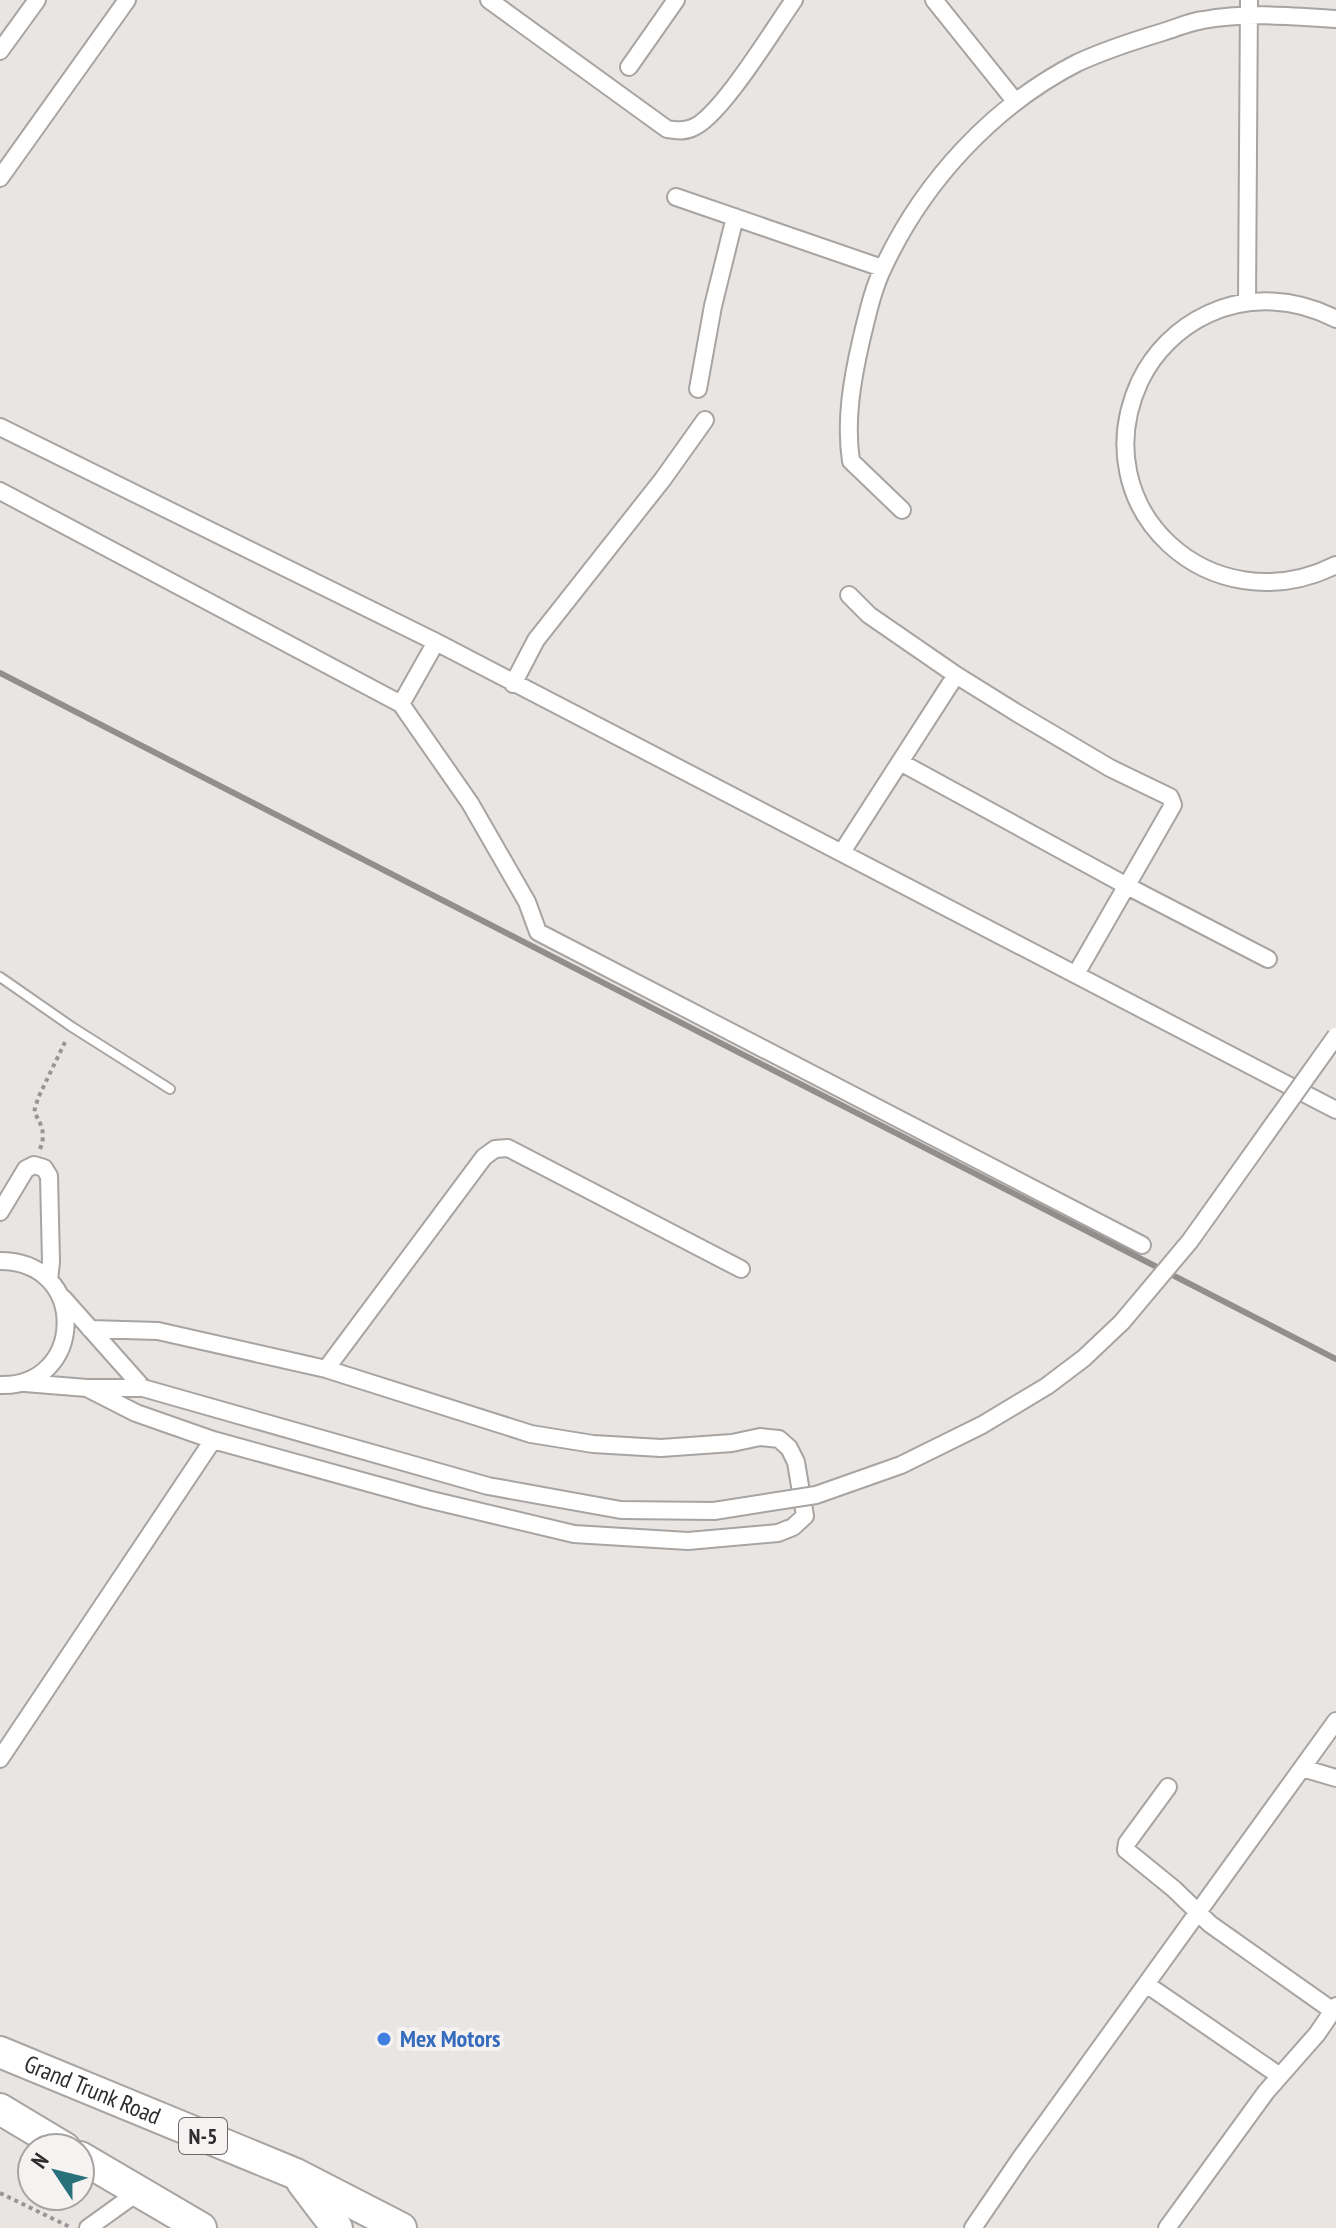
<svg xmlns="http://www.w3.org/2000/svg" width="1336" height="2228" viewBox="0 0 1336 2228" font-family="'PT Sans Narrow',sans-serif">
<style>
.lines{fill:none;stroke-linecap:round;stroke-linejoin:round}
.lane-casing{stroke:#a7a4a2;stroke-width:12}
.street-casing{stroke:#a7a4a2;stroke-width:20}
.highway-casing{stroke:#a7a4a2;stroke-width:34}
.path{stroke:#989594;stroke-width:4;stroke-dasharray:4 4;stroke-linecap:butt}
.lane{stroke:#fff;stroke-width:8}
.street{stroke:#fff;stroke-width:16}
.highway{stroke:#fff;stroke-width:30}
.rail{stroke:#918e8d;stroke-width:6}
.street-bridge-casing{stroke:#a7a4a2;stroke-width:20;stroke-linecap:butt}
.street-bridge{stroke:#fff;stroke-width:16}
.shop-dot{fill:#3f7fe0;stroke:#f6f2f1;stroke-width:3}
.labels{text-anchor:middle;stroke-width:8;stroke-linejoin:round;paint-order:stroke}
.shield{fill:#f6f2f1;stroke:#6a6767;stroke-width:2}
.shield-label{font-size:22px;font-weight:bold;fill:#2e2c2c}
.shop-label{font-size:24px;font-weight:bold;fill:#366cbe;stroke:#f6f2f1;text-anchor:start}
.street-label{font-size:24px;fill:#2e2c2c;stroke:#f6f2f1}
</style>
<rect width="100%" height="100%" fill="#e9e5e3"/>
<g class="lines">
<g class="lane-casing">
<path id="lane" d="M0,977L72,1027L170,1089"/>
</g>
<g class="street-casing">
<path id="street" d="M489,0L667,129C676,130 683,132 692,128C720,118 774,28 794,0
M934,0L1015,101
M0,51L37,0
M629,67L676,0
M0,178L127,0
M676,197L882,268
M1247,302L1249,0
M1336,319C1296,298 1249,295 1208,314C1178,328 1154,352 1140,381C1081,509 1212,627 1336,565
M698,389L713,306L735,217
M0,427L436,642L1336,1110
M0,491L401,704L470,803L527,902L538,932L1142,1245
M902,510L851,461C845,421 852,380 861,341C867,316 873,288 884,266C924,181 993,106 1077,63C1105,50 1133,41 1163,32C1176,28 1189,22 1203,20C1247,12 1291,16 1336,19
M849,595L869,615L956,675L1017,713L1110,768L1170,797L1173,805L1076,974
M513,684L536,640L663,479L705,420
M401,704L436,642
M900,762L1127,886L1268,959
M842,852L956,675
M0,1212L26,1169L34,1165L44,1168L49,1176L51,1262L49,1280
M0,1261C90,1261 85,1388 0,1385
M63,1298L143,1388
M326,1369L484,1157L495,1149L508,1148L741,1269
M25,1383L87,1388H143
M87,1388L136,1413L213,1440L427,1499L574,1534L688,1541L778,1533L793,1527L805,1516L796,1462L789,1448L779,1439L760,1437L732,1443L661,1448L593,1444L531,1434L326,1369L158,1331L90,1329
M0,1759L213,1440
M1302,1768L1336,1778
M1168,1787L1127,1843L1126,1850L1174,1889L1210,1924L1333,2011
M1146,1984L1280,2076
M88,2228L134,2195L143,2197
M973,2228L1022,2156L1336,1721
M1167,2228L1266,2092L1317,2034L1336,2006"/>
</g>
<g class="highway-casing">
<g id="highway">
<path id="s1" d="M0,2052L296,2174L401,2228"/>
<path d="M0,2109L65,2148"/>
<path d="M80,2157L201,2228"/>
<path d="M302,2182L337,2228"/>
</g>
</g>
<path class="path" d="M40,1149C46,1134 42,1125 34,1112L38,1098L66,1040
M0,2193L70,2227"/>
<use href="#lane" class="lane"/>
<use href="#street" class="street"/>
<use href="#highway" class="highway"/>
<path class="rail" d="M0,673L1336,1359"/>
<g class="street-bridge-casing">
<path id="street-bridge" d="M143,1388L488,1486L621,1510L714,1511L816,1495L901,1465L982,1425L1047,1386L1084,1358L1122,1322L1190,1241L1336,1036"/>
</g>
<use href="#street-bridge" class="street-bridge"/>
</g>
<circle class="shop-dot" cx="384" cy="2039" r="8"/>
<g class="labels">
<rect class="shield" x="179" y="2118" width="48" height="36" rx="6"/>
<g class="shield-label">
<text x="203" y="2144">N-5</text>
</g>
<g class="shop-label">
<text x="400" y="2047">Mex Motors</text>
</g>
<g class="street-label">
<text dy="8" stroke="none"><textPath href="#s1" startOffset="100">Grand Trunk Road</textPath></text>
</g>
</g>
<g transform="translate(56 2172) rotate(305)"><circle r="38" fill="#f6f2f1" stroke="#a6a3a2" stroke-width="2"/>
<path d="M0-6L14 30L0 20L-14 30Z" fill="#28717b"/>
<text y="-12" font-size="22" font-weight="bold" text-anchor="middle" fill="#2e2c2c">N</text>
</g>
</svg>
